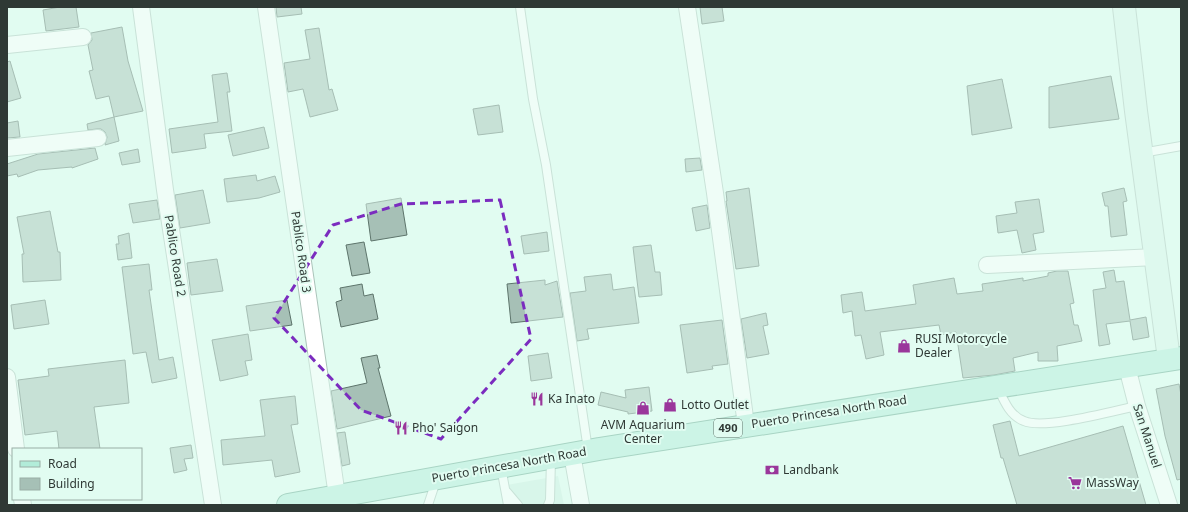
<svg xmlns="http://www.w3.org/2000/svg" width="1188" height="512" viewBox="0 0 1188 512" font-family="'Noto Sans',sans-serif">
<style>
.built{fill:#cdefe2}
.building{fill:#a6c0b6;stroke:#5d746b}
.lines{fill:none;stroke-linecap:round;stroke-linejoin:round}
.lane-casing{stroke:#abc4ba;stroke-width:10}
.street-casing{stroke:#abc4ba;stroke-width:18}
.secondary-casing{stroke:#abc4ba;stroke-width:24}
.primary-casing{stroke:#63a58f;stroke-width:24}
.lane{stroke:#fff;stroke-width:8}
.street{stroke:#fff;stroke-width:16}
.secondary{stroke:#d9f5ec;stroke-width:22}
.primary{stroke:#b2ecd9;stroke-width:22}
.marked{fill:none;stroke:#7b2cbf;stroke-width:3;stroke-dasharray:8 5;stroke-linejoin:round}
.labels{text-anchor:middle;stroke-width:4;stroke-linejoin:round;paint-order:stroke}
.shield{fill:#e1fcf1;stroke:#64746d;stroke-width:1}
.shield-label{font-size:11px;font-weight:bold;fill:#2f3935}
.street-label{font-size:12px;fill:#2f3935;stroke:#e1fcf1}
.poi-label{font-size:12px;fill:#2f3935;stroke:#e1fcf1;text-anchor:start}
</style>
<rect width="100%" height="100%" fill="#e1fcf1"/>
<path class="built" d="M558,476L564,505H510L507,485Z"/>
<path class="building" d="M60,7H76L79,27L46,31L43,10Z
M276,7H301L302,14L277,17Z
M700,7H722L724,21L702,24Z
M122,27L128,61L143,111L114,117L109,96L96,99L89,71L93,70L88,45L92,40L91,33Z
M319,28L329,90L332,89L338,110L310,117L303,89L288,92L284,63L310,59L305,30Z
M10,61L21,98L7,102V62Z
M227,73L230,92H227L232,131L204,134L206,148L172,153L169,129L218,122L212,75Z
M1111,76L1119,119L1049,128V87Z
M1002,79L1012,128L972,135L967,86Z
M499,105L503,132L478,135L473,109Z
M114,117L119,141L105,145L107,137L105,132L101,129H97L88,130L87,124Z
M18,121L20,137L7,138V123Z
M264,127L269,148L233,156L228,135Z
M95,148L98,159L72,168V167L38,170L18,177L17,174L7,176V164L38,154Z
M138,149L140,162L122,165L119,153Z
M700,158L702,170L686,172L685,159Z
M256,175L257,181L275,176L280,192L259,198L227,202L224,179Z
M749,188L759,266L736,269L726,201H727L726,192Z
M1124,188L1127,201L1123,202L1127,235L1111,237L1108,206H1105L1102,193Z
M203,190L210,223L180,228L175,195Z
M401,198L407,235L371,241L366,204Z
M1039,199L1044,232L1033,234L1036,250L1022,253L1017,230L998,233L996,216L1017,213L1015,202Z
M157,200L160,219L133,223L129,204Z
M707,205L710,228L696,231L692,208Z
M50,211L58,252H60L61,280L23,282L22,254H24L17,217Z
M547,232L549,251L524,254L521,236Z
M129,233L132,258L118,260L116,244H119L118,236Z
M364,242L370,273L352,276L346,245Z
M651,245L655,272H660L662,295L639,297L633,247Z
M217,259L223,291L191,295L187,263Z
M149,264L152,290H149L159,360L173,357L177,378L152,383L146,352L133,354L122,267Z
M1114,270L1116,282L1124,281L1130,320L1146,317L1149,337L1133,340L1130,321L1106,324L1110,344L1099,346L1093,290L1106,288L1103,272Z
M1057,271H1068L1074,303L1070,304L1074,325H1078L1082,341L1057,346L1058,361H1038V352L1013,358L1015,371L994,375L963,378L956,332L941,335L939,325L880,332L884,355L866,359L861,335L855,336L852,311L843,313L841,295L862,292L865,311L916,304L913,285L954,278L957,294L983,291L982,284L1023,278V281L1048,276V273Z
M611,274L613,290L634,287L639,323L587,329L589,339L577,341L570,293L586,291L584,277Z
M545,280V285L557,281L563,317L511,323L507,284Z
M362,284L364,296L373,294L378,319L341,327L336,302L342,300L340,288Z
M45,300L49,324L14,329L11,305Z
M287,300L292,325L250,331L246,306Z
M766,313L768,325L763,326L769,354L747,358L741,319Z
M722,320L728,364L712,366L713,369L687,373L680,325Z
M248,334L252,360L245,361L248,375L220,381L212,340Z
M548,353L552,378L531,381L528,356Z
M377,355L380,368H378L391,416L337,429L331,391L367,383L361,358Z
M125,360L129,403L94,407L100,449H59L57,431L25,435L18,380L49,376L48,369Z
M1179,384L1181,395V479L1177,480L1165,436L1156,389Z
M649,387L652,411L628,414V412L598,405L601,392L626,398L625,390Z
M295,396L298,424L291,425L300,472L275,477L272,460L223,465L221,440L265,436L260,400Z
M1010,421L1019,456L1123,426L1146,505H1017L1003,458H1001L993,425Z
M345,432L350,464L342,466L337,433Z
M191,445L193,458L184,459L187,470L174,473L170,448Z"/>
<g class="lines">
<g class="lane-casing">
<path id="lane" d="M520,7L533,99L546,165L588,450
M1142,153L1181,146
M998,388C1004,401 1010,416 1024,421C1044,430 1113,411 1137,406
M501,467L508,505
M507,492L518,505
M428,505L436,481
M548,505L550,500L551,458"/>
</g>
<g class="street-casing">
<path id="street" d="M141,7L165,190L213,505
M266,7L337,496
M687,7L715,193L746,425
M7,45L83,37
M7,148L98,138
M987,265L1156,257
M1127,367L1137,406L1169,505
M7,377L16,449
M572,454L581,505
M22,499L23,505"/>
</g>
<g class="secondary-casing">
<path id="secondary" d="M1124,7L1136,111L1169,359"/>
</g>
<g class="primary-casing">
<path id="primary" d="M288,505L599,449L1181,358"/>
</g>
<use href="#lane" class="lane"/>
<use href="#street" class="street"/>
<use href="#secondary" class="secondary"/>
<use href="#primary" class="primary"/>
</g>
<path d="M0 0H1188V512H0ZM500,200L531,339L441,439L361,410L274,318L333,225L401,204Z" fill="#e1fcf1" fill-opacity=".55" fill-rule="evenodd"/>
<path class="marked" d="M500,200L531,339L441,439L361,410L274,318L333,225L401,204Z"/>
<defs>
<g id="shop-bare" transform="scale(1.08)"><path d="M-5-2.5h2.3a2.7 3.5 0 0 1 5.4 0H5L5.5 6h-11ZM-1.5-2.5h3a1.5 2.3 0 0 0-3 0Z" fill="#9a369b" stroke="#e1fcf1" stroke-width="2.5" paint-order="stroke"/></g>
<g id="restaurant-bare" transform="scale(1.08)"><path d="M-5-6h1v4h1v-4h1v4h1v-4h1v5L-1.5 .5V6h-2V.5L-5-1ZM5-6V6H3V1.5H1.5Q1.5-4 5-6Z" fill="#9a369b" stroke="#e1fcf1" stroke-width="2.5" paint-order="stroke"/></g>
<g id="bank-bare" transform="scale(1.08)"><path d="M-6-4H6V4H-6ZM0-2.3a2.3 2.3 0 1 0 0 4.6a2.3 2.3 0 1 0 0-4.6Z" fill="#9a369b" stroke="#e1fcf1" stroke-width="2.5" paint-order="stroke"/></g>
<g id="supermarket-bare" transform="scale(1.08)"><path d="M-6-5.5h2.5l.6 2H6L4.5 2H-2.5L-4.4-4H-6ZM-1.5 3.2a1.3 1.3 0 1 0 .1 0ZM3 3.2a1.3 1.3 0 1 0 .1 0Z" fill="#9a369b" stroke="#e1fcf1" stroke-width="2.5" paint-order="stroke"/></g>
</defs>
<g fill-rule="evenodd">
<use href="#shop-bare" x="904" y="346"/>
<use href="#restaurant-bare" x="537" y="399"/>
<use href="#shop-bare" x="670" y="405"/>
<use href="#shop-bare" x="643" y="408"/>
<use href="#restaurant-bare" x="401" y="428"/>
<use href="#bank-bare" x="772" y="470"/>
<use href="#supermarket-bare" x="1075" y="483"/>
</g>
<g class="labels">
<rect class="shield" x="714" y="419" width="28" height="18" rx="3"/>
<g class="shield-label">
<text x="728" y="432">490</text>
</g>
<g class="street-label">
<text transform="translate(301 252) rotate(82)" y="4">Pablico Road 3</text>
<text transform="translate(175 256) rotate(81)" y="4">Pablico Road 2</text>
<text transform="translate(829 412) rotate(-9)" y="4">Puerto Princesa North Road</text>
<text transform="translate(1147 436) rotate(72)" y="4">San Manuel</text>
<text transform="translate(509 465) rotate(-10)" y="4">Puerto Princesa North Road</text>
</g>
<g class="poi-label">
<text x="915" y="343">RUSI Motorcycle<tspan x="915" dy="14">Dealer</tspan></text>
<text x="548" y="403">Ka Inato</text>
<text x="681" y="409">Lotto Outlet</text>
<text x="643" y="429" text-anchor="middle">AVM Aquarium<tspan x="643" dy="14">Center</tspan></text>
<text x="412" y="432">Pho' Saigon</text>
<text x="783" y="474">Landbank</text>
<text x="1086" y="487">MassWay</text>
</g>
</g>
<rect width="1188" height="512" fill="none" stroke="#2f3935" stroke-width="16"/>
<rect x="12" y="448" width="130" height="52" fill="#e1fcf1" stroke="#9aaea6"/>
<rect x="20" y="461" width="20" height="6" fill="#b2ecd9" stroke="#9aaea6"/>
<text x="48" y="468" font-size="12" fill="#2f3935">Road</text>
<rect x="20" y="478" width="20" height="12" fill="#a6c0b6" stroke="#9aaea6"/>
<text x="48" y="488" font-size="12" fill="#2f3935">Building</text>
</svg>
